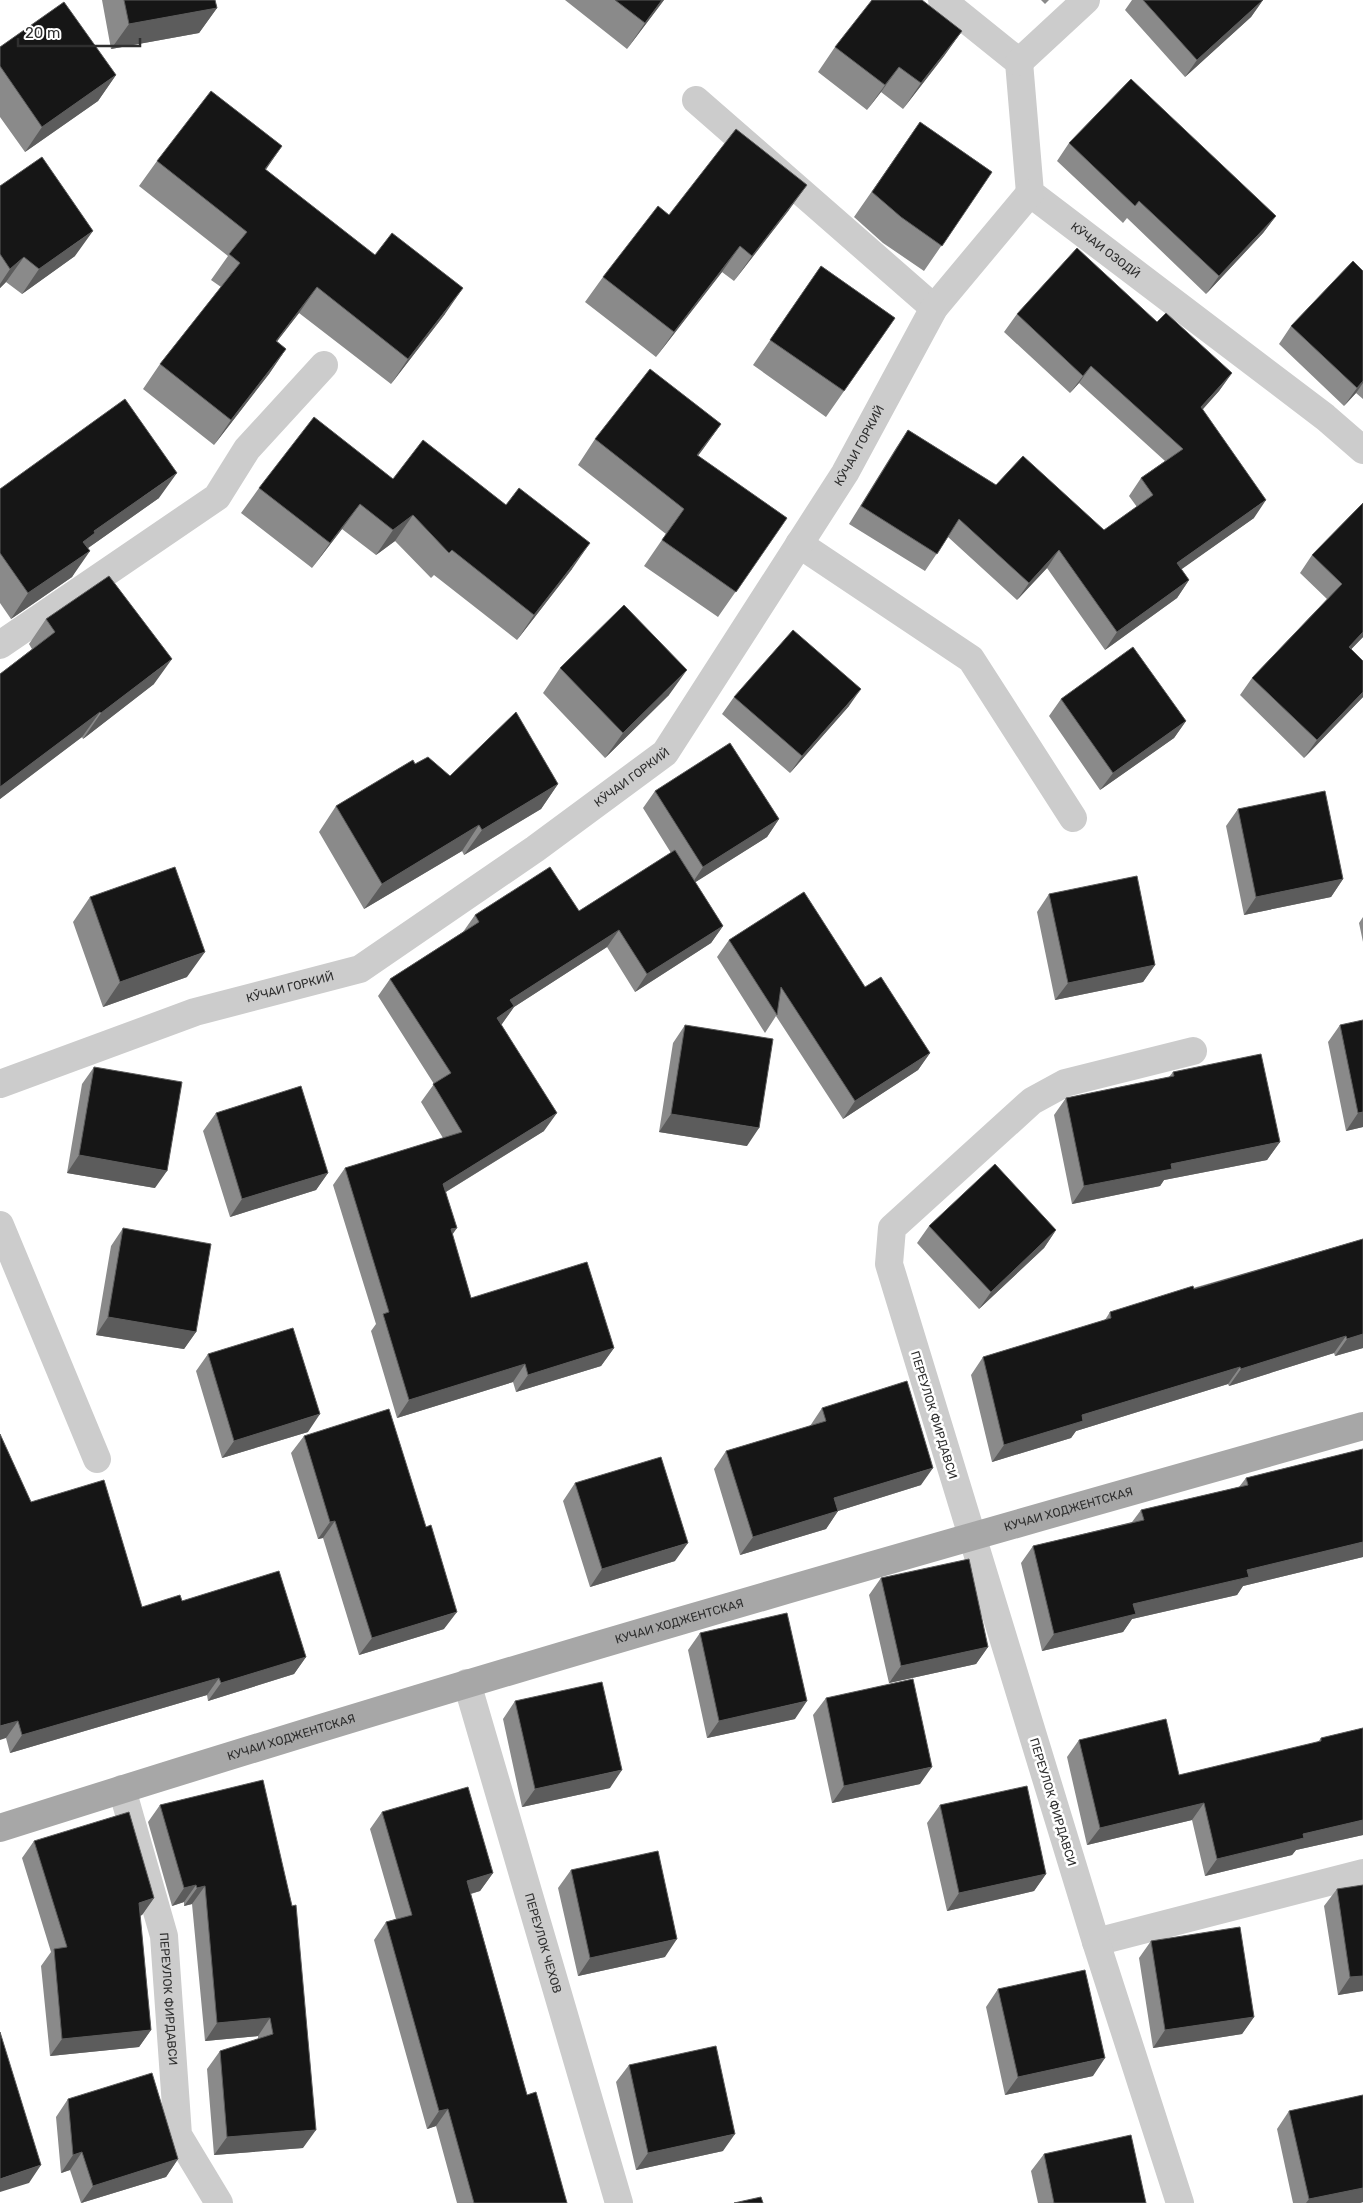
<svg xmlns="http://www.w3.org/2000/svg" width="1363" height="2203" viewBox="0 0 1363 2203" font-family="Rubik,sans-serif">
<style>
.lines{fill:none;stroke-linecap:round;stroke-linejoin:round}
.minor{stroke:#ccc;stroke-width:28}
.major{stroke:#a7a7a7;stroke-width:28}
.wall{fill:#8a8a8a}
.shaded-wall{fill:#5c5c5c}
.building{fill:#161616;stroke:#5c5c5c}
.labels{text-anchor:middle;stroke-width:5;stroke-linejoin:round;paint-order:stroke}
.street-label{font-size:12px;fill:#2f2f2f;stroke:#fff}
</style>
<rect width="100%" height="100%" fill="#fff"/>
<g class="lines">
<g class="minor">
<path id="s1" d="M942,0L1019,62L1030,193L1325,417L1363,450"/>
<path d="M1019,62L1086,0"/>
<path d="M696,100L934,308"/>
<path d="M799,544L971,659L1073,818"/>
<path d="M0,645L217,497L247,449L324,365"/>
<path id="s2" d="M0,1084L195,1012L360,969L535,849L665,753L845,473L934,308L1030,193"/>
<path d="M0,1225L97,1459"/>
<path id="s3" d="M467,1683L619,2203"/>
<path id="s4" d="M122,1789L164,1936L178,2135L219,2203"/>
<path d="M1096,1942L1363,1873"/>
<path d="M1180,2203L1096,1942L889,1264L892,1228L1032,1101L1065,1083L1193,1051"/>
</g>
<path class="major" id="s5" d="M0,1828C452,1684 907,1554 1363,1426"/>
</g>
<path class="wall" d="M102,0H215L217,8L199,33L111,49Z
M565,0H664L627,49Z
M1041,0H1049L1045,4Z
M1132,0H1263L1251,17L1185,77L1125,10Z
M962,31L944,56L903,109L881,92L867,110L818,72L835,47Z
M0,47L116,75L98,101L25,152L0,117Z
M920,122L992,172L924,271L883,243L854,217Z
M1069,143L1276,216L1263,233L1206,294L1127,218L1123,223L1057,161Z
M157,161L266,170L445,314L391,384L299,313L277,341L286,349L269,374L214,445L143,389L160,364L221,287L211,280L228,256L139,186Z
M0,186L75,256L22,294L6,282L0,288Z
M789,210L734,281L722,272L656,357L585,302L603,277L669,215Z
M821,266L895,318L826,417L753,365Z
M1363,271V399L1356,393L1344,406L1279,344L1291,326Z
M1017,314L1157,322L1232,373L1219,391L1202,409L1254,518L1181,569L1189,580L1177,598L1105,650L1047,568L1017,600L948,537L925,571L849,524L896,448L908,430L996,485L1104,530L1137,507L1129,496L1141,478L1165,461L1079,383L1070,393L1004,332Z
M721,424L698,456L787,518L718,617L644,566L666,534L578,465L595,439Z
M393,479L572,569L517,640L434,575L431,578L395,541L376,555L342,529L312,568L241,513L259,488Z
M0,489L159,498L88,548L72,577L11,619L0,603Z
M1363,503V637L1351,649L1363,697L1304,758L1240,695L1252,678L1327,599L1300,573L1312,555Z
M46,619L154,684L83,739L82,737L0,799V674L32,649L29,644Z
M560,668L669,695L605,758L543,693Z
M734,697L849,706L790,773L722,714Z
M1061,699L1186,721L1174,738L1100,790L1049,716Z
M415,764L450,776L558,784L541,809L464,855L462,851L364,909L319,832L336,806Z
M655,791L779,819L767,837L695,882L723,926L711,943L635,992L607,947L514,1007L501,1025L544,1131L446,1192L452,1234L471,1298L614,1348L601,1366L516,1392L513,1382L397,1418L371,1331L376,1324L333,1185L345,1168L443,1138L421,1102L434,1084L378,996L390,979L463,932L475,915L579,911L671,853L643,808Z
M1238,809L1343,879L1331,897L1244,915L1226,826Z
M1049,894L1155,965L1143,982L1055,1000L1037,912Z
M90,897L187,977L103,1007L73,922Z
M1363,917V942L1359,923Z
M729,940L865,987L930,1053L918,1070L843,1119L776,1016L765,1033L717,957Z
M685,1025L747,1146L659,1132L673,1043Z
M1340,1025L1363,1127L1346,1131L1328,1042Z
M94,1067L155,1188L67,1173L82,1084Z
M1173,1072L1280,1142L1267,1160L1164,1180L1160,1186L1072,1204L1054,1115L1066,1098L1169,1077Z
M216,1113L328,1173L316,1190L230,1217L203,1131Z
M929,1226L1056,1230L1044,1248L979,1309L917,1243Z
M123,1228L196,1332L184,1349L96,1335L111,1246Z
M1363,1239V1348L1335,1356L1334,1353L1229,1386L1228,1384L1076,1431L1071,1438L992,1462L971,1375L983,1357L1105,1320L1110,1312Z
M208,1354L308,1432L222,1458L196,1371Z
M822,1408L921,1485L838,1511L826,1529L740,1555L714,1469L726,1451L810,1426Z
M304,1436L444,1629L359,1655L323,1538L318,1539L291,1453Z
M1363,1449V1557L1243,1586L1237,1595L1132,1619L1123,1632L1042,1651L1021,1563L1033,1546L1132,1522L1141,1510L1239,1487L1246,1478Z
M575,1483L675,1561L590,1587L563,1501Z
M31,1502L142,1607L182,1601L306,1657L294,1674L208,1701L207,1695L10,1753L6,1738Z
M881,1578L988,1647L976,1664L889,1683L869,1595Z
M700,1633L795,1719L707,1738L688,1650Z
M826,1698L920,1784L832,1803L813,1715Z
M515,1701L610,1788L522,1807L503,1719Z
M1363,1728V1835L1296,1850L1292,1855L1205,1876L1192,1820L1087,1845L1067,1757L1079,1740L1179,1775L1318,1742L1321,1738Z
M263,1780L303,2148L214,2155L207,2069L220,2051L258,2039V2036L205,2041L192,1904L184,1906V1902L172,1906L148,1822L160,1805Z
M940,1805L1046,1874L1034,1891L947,1911L927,1823Z
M382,1812L493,1873L480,1891L471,1894L527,2095L567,2203H457L436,2126L427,2129L374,1940L386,1922L396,1919L370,1829Z
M34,1841L154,1898L142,1915L140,1916L151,2030L139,2047L50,2056L41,1966L51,1952L22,1858Z
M571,1870L665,1957L578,1976L558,1888Z
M1363,1885V1991L1338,1995L1324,1906L1337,1889Z
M1151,1941L1254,2017L1242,2034L1153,2048L1139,1958Z
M998,1989L1093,2076L1005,2095L986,2007Z
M629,2065L723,2151L636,2170L616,2082Z
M1363,2095V2202L1360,2203H1293L1277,2129L1289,2111Z
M68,2099L178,2159L166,2177L81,2203L70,2170L61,2173L56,2117Z
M1044,2154L1146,2203H1038L1031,2171Z"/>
<path class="shaded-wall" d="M662,0H664L627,49L645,23Z
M1263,0L1251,17L1185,77L1197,60Z
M217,8L199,33L111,49L129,24Z
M962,31L944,56L903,109L921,83Z
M899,67L881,92L867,110L885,85Z
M116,75L98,101L25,152L42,127Z
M282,146L265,171V169Z
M807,185L789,210L734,281L752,256Z
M1276,216L1263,233L1206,294L1219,276Z
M93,231L75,256L22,294L39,269Z
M740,246L722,272L656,357L674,332Z
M24,257L6,282L0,288V284L10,269Z
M317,287L299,313L258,366L276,341Z
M463,288L445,314L391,384L408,359Z
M286,349L269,374L214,445L231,420Z
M1091,366L1079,383L1070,393L1083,376Z
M1232,373L1219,391L1189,425L1201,407Z
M1363,381V383L1356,393L1344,406L1357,388Z
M721,424L703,449L679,480L697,455Z
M177,473L159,498L81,553L83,542L94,531Z
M1266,500L1254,518L1165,581L1177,563Z
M360,504L342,529L312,568L330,543Z
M413,515L395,541L376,555L393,530Z
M590,543L572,569L517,640L534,615Z
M1059,550L1047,568L1017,600L1029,583Z
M90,551L72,577L11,619L28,593Z
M1189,580L1177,598L1105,650L1117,632Z
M1363,632V637L1337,664L1349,647Z
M172,659L154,684L83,739L101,713Z
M687,670L669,695L605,758L623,733Z
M861,689L849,706L790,773L802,756Z
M1363,692V697L1304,758L1317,740Z
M100,712L82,737L0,799V787Z
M1186,721L1174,738L1100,790L1113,773Z
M558,784L541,809L464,855L482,830Z
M779,819L767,837L691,885L703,867Z
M479,825L462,851L364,909L382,884Z
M1343,879L1331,897L1244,915L1256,897Z
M723,926L711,943L635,992L647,974Z
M619,930L607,947L514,1007L502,1024L484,1035L510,1000Z
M205,952L187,977L103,1007L120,982Z
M1155,965L1143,982L1055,1000L1068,983Z
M930,1053L918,1070L843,1119L855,1101Z
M1363,1112V1127L1346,1131L1358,1113Z
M557,1113L544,1131L431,1201L443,1184Z
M671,1114L759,1128L747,1146L659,1132Z
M1280,1142L1267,1160L1164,1180L1160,1186L1072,1204L1084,1186L1171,1164Z
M79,1155L167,1171L155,1188L67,1173Z
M328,1173L316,1190L230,1217L242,1199Z
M457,1228L445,1245L451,1229Z
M1056,1230L1044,1248L979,1309L991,1292Z
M108,1317L196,1332L184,1349L96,1335Z
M1363,1334V1348L1335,1356L1347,1339Z
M1346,1336L1334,1353L1229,1386L1241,1369Z
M614,1348L601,1366L516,1392L528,1375Z
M525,1364L513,1382L397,1418L409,1400Z
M1240,1367L1228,1384L1076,1431L1071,1438L992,1462L1004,1445L1082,1415Z
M320,1414L308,1432L222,1458L234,1441Z
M933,1468L921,1485L822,1516L834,1498Z
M838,1511L826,1529L740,1555L753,1537Z
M335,1521L323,1538L318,1539L330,1522Z
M1363,1542V1557L1243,1586L1237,1595L1132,1619L1123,1632L1042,1651L1054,1634L1133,1604L1247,1570Z
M688,1543L675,1561L590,1587L602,1569Z
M457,1612L444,1629L359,1655L372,1638Z
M988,1647L976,1664L889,1683L901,1666Z
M306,1657L294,1674L208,1701L221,1683Z
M219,1678L207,1695L10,1753L22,1735Z
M807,1701L795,1719L707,1738L719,1721Z
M18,1721L6,1738L0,1740V1726Z
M932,1767L920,1784L832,1803L844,1786Z
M622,1770L610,1788L522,1807L535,1789Z
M1204,1803L1192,1820L1087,1845L1100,1828Z
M1363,1820V1835L1296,1850L1292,1855L1205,1876L1217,1859L1303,1834Z
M493,1873L480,1891L455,1898L467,1881Z
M1046,1874L1034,1891L947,1911L959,1893Z
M196,1885L184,1902L172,1906L184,1888Z
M205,1886L192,1904L184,1906L197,1888Z
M154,1898L142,1915L126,1920L139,1903Z
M677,1939L665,1957L578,1976L590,1958Z
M1363,1976V1991L1338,1995L1350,1977Z
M1254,2017L1242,2034L1153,2048L1165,2030Z
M270,2018L258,2036L205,2041L217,2023Z
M151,2030L139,2047L50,2056L62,2039Z
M1105,2058L1093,2076L1005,2095L1018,2077Z
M448,2109L436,2126L427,2129L439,2111Z
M316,2130L303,2148L214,2155L227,2137Z
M735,2134L723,2151L636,2170L648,2153Z
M82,2152L70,2170L61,2173L73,2155Z
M178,2159L166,2177L81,2203L93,2186Z
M41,2165L29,2183L0,2192V2179Z
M1363,2188V2202L1360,2203H1306L1309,2199Z"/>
<path class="building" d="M124,0H215L217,8L129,24Z
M615,0H662L645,23Z
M872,0H922L962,31L921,83L899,67L885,85L835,47Z
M1143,0H1263L1197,60Z
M64,2L116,75L42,127L0,66V47Z
M1131,79L1276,216L1219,276L1139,201L1135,206L1069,143Z
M211,91L282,146L265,169L375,255L392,233L463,288L408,359L317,287L276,341L286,349L231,420L160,364L240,263L229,254L247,232L157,161Z
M920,122L992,172L942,246L901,217L872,192Z
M736,129L807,185L752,256L740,246L674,332L603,277L658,206L669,215Z
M42,157L93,231L39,269L24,257L10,269L0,254V186Z
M1077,248L1157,322L1166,313L1232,373L1201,407L1266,500L1177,563L1189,580L1117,632L1059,550L1029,583L959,519L937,554L861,506L908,430L996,485L1023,456L1104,530L1153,495L1141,478L1183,449L1091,366L1083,376L1017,314Z
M1353,261L1363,271V381L1357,388L1291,326Z
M821,266L895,318L844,391L770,340Z
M650,369L721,424L697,455L787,518L736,592L662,540L684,509L595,439Z
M125,399L177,473L94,531L95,533L83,542L90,551L28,593L0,553V489Z
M314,417L393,479L423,440L506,505L519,488L590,543L534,615L452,550L449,553L413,515L393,530L360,504L330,543L259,488Z
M1363,503V632L1349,647L1363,661V692L1317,740L1252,678L1342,584L1312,555Z
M109,576L172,659L101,713L100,712L0,787V674L55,632L46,619Z
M624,605L687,670L623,733L560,668Z
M793,630L861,689L802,756L734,697Z
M1133,647L1186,721L1113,773L1061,699Z
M516,712L558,784L482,830L479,825L382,884L336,806L413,760L415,764L428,757L450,776Z
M730,743L779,819L703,867L655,791Z
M1325,791L1343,879L1256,897L1238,809Z
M675,850L723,926L647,974L619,930L510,1000L514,1006L497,1018L557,1113L443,1184L457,1228L451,1229L471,1298L587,1262L614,1348L528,1375L525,1364L409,1400L383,1314L389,1312L345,1168L462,1132L433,1084L451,1073L390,979L479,922L475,915L550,867L579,911Z
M175,867L205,952L120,982L90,897Z
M1137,876L1155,965L1068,983L1049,894Z
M804,892L865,987L881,977L930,1053L855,1101L781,987L777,1015L729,940Z
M1363,1020V1112L1358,1113L1340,1025Z
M685,1025L773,1039L759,1128L671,1114Z
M1261,1054L1280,1142L1171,1164L1172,1169L1084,1186L1066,1098L1174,1076L1173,1072Z
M94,1067L182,1082L167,1171L79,1155Z
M301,1086L328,1173L242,1199L216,1113Z
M995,1164L1056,1230L991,1292L929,1226Z
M123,1228L211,1244L196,1332L108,1317Z
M1363,1239V1334L1347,1339L1346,1336L1241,1369L1240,1367L1082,1415L1083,1421L1004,1445L983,1357L1111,1318L1110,1312L1193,1286L1194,1289Z
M293,1328L320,1414L234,1441L208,1354Z
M907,1381L933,1468L834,1498L838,1511L753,1537L726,1451L826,1421L822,1408Z
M389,1409L426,1527L431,1525L457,1612L372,1638L335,1521L330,1522L304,1436Z
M0,1434L31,1502L104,1480L142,1607L180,1595L182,1601L279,1571L306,1657L221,1683L219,1678L22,1735L18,1721L0,1726Z
M1363,1449V1542L1247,1570L1249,1577L1133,1604L1136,1614L1054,1634L1033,1546L1144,1520L1141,1510L1248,1485L1246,1478Z
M661,1457L688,1543L602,1569L575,1483Z
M969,1559L988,1647L901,1666L881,1578Z
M787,1613L807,1701L719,1721L700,1633Z
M913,1679L932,1767L844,1786L826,1698Z
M602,1682L622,1770L535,1789L515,1701Z
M1166,1719L1179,1775L1321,1741V1738L1363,1728V1820L1303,1834L1304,1838L1217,1859L1204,1803L1100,1828L1079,1740Z
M263,1780L292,1906L296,1905L316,2130L227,2137L220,2051L273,2034L270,2018L217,2023L205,1886L197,1888L196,1885L184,1888L160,1805Z
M1027,1786L1046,1874L959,1893L940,1805Z
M468,1787L493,1873L467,1881L527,2095L536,2092L567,2203H474L448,2109L439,2111L386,1922L412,1915L382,1812Z
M129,1812L154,1898L139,1903L151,2030L62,2039L54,1949L67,1947L34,1841Z
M658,1851L677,1939L590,1958L571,1870Z
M1363,1885V1976L1350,1977L1337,1889Z
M1240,1927L1254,2017L1165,2030L1151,1941Z
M1085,1970L1105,2058L1018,2077L998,1989Z
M0,2032L41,2165L0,2179Z
M716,2046L735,2134L648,2153L629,2065Z
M152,2073L178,2159L93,2186L82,2152L73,2155L68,2099Z
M1363,2095V2188L1309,2199L1289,2111Z
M1131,2135L1146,2203H1054L1044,2154Z
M761,2197L763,2203H734Z"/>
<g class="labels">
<g class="street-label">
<text dy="4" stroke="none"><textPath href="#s1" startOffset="325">КӮЧАИ ОЗОДӢ</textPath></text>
<text dy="4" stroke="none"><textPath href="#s2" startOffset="1116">КӮЧАИ ГОРКИЙ</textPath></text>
<text dy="4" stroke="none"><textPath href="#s2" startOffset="711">КӮЧАИ ГОРКИЙ</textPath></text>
<text dy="4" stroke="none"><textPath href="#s2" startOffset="306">КӮЧАИ ГОРКИЙ</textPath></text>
<text transform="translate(934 1415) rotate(73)" y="4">ПЕРЕУЛОК ФИРДАВСИ</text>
<text dy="4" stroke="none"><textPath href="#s5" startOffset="1115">КУЧАИ ХОДЖЕНТСКАЯ</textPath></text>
<text dy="4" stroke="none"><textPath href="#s5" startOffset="710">КУЧАИ ХОДЖЕНТСКАЯ</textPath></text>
<text dy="4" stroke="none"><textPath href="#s5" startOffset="305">КУЧАИ ХОДЖЕНТСКАЯ</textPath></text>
<text transform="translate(1053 1802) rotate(73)" y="4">ПЕРЕУЛОК ФИРДАВСИ</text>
<text dy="4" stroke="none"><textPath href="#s3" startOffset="271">ПЕРЕУЛОК ЧЕХОВ</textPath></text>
<text dy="4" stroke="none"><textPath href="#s4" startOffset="216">ПЕРЕУЛОК ФИРДАВСИ</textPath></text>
</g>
</g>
<path d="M18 38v8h122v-8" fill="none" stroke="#2f2f2f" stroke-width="2.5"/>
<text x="25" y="38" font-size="15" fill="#2f2f2f" stroke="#ffffff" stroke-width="4" paint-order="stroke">20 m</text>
</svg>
